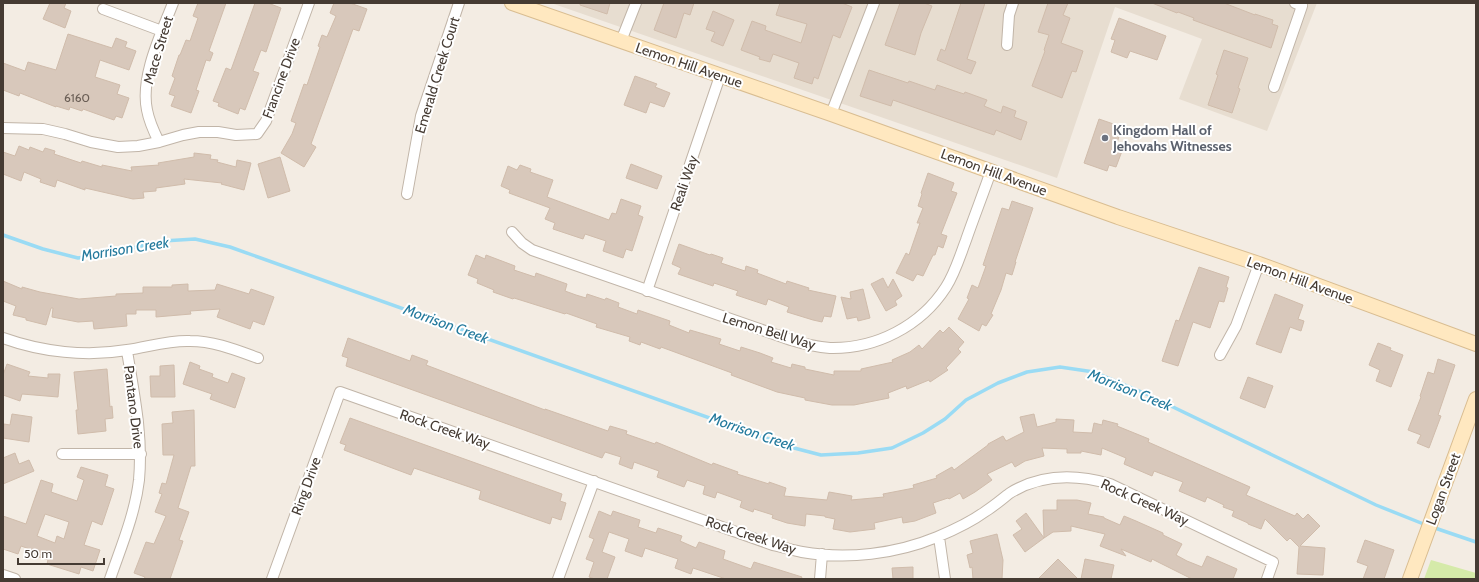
<svg xmlns="http://www.w3.org/2000/svg" width="1479" height="582" viewBox="0 0 1479 582" font-family="Cabin,sans-serif">
<style>
.residential{fill:#e7ddd0}
.green{fill:#d5eaa9}
.lines{fill:none;stroke-linecap:round;stroke-linejoin:round}
.stream{stroke:#9adbf4;stroke-width:3.5}
.building{fill:#d8c8bb;stroke:#d0bcab;fill-rule:evenodd}
.street-casing{stroke:#c1b5a8;stroke-width:12}
.secondary-casing{stroke:#d9bd91;stroke-width:16}
.street{stroke:#fff;stroke-width:10}
.secondary{stroke:#ffe8c0;stroke-width:14}
.worship-dot{fill:#6b7280;stroke:#fff;stroke-width:1.5}
.labels{text-anchor:middle;stroke-width:4;stroke-linejoin:round;paint-order:stroke}
.number-label{font-size:12px;fill:#6a5e55}
.street-label{font-size:14px;fill:#453b33;stroke:#fff}
.worship-label{font-size:14px;font-weight:bold;fill:#5b616d;stroke:#fff;text-anchor:start}
.water-label{font-size:15px;font-style:italic;fill:#247a9d;stroke:#fff}
</style>
<rect width="100%" height="100%" fill="#f3ece3"/>
<path class="residential" d="M551,3H1317L1267,131L1179,99L1202,39L1115,7L1057,178Z"/>
<path class="green" d="M1431,560L1476,573V579H1424Z"/>
<g class="lines">
<path class="stream" d="M3,235L43,249L78,258L110,253L163,241L195,239L230,247L794,448L821,455L858,453L892,448L923,433L945,419L966,400L998,383L1027,372L1060,367L1094,372L1144,393L1376,505L1426,525
M1432,527L1476,542"/>
</g>
<path class="building" d="M50,3H66L64,8L71,11L65,28L43,19Z
M198,3H226L209,51L213,53L210,61L206,60L196,90L199,91L191,113L171,106L175,96L169,94L175,78L172,76L179,55H180L186,40L190,41L198,18L193,16Z
M255,3H268L281,8L266,52L261,50L253,71L259,73L245,110L240,108L238,114L218,106L219,103L213,101L226,68L231,70Z
M334,3H350L367,9L359,31L353,29L311,144L316,147L304,167L281,153L292,134L296,123L291,121L304,84L307,85L320,47L318,46L322,35L327,37L336,16L330,13Z
M580,3H610L607,14L580,5Z
M664,3H694L690,15L684,13L676,38L654,30Z
M780,3H842L852,7L840,38L833,35L818,79L814,77L812,84L794,78L799,63L773,54L770,62L759,59L760,57L741,50L752,21L766,26L765,30L801,43L807,24L776,15Z
M900,3H924L932,6L921,33L915,55L885,45Z
M961,3H985L967,59L976,62L971,74L937,60L941,49L945,51Z
M1048,3H1068L1063,15L1070,18L1061,43L1083,51L1076,72L1072,71L1062,98L1032,86L1045,51L1044,50L1049,35L1038,32Z
M1152,3H1224L1255,15V14L1273,20L1272,24L1278,26L1271,48L1193,20L1194,18L1178,12L1177,13Z
M713,11L734,20L723,46L711,41L715,32L706,29Z
M1119,18L1166,36L1157,60L1130,51L1127,58L1111,52L1115,40L1111,39Z
M68,34L112,48L116,38L127,42L125,47L136,51L129,70L100,60L95,77L120,85L117,94L129,98L122,118L116,116L114,120L83,109L82,111L70,107L69,110L56,106V107L20,93L19,96L3,90V63L25,71L28,62L56,70Z
M1224,50L1248,58L1238,88L1240,89L1232,113L1208,105L1218,75L1216,74Z
M869,70L908,83L909,81L935,90L937,85L964,94L965,92L987,100L984,106L1001,113L1003,106L1016,111L1014,117L1027,122L1021,140L996,130L994,135L893,100L891,106L860,96Z
M635,76L657,84L655,87L670,93L664,107L650,102L646,113L624,105Z
M1099,119L1122,127L1115,149L1122,151L1116,167L1109,165L1107,171L1084,163Z
M19,146L29,150L30,147L43,152L45,148L55,151L54,154L81,163L82,161L102,167V165L132,171L131,167L159,165L158,163L194,157V153L211,155L210,159L218,160L217,162L236,167L237,160L251,163L244,190L221,184L222,183L184,179L185,184L156,188V191L143,192L144,198L133,199L85,188V190L57,180L55,187L40,182L41,179L24,172L21,181L3,174V152L15,156Z
M280,157L290,191L268,198L258,164Z
M631,164L662,176L657,189L626,178Z
M520,165L531,169L530,172L553,180L547,197L609,220L612,213L616,214L621,199L641,206L638,215L643,217L632,251L626,249L623,258L603,251L606,241L585,234L583,239L553,229L555,223L545,219L550,208L509,193L510,190L501,186L508,166L517,170Z
M928,173L954,183L951,191L957,193L941,234L947,236L943,248L938,246L935,255H933L923,276L917,274L913,281L896,273L906,253L909,255L920,223H917L923,208L918,206L922,194L921,193Z
M1012,201L1033,208L1015,262H1016L1012,275L1006,273L1001,290L991,314L993,315L986,326L982,324L979,331L958,319L969,299L967,298L972,285L978,288L986,266L983,265L1002,208L1009,210Z
M679,244L710,255L711,254L723,258L721,263L745,271L746,266L758,270L757,273L786,284L787,281L809,288L808,290L836,296L831,317L824,316L822,322L813,320L787,312L789,307L768,299L766,305L736,295L738,291L714,283L713,286L678,274L681,268L672,264Z
M476,255L485,259L486,255L515,266L514,270L535,277L536,273L567,284L565,291L576,295L586,298L587,294L605,300L606,298L619,303L618,307L637,314L638,310L670,321L669,325L689,333L690,330L721,339L719,344L740,351L741,347L760,353L773,358L771,362L791,368L792,364L805,367V369L834,375V371H861V369L893,362L892,360L910,352L919,345L922,349L940,330L943,333L949,327L964,342L958,349L961,352L946,368L948,370L930,382L929,380L907,389L906,386L888,393L889,398L854,405H832L805,400V398L777,392L731,375L732,373L661,347L660,349L641,342L640,345L629,341L630,337L596,327L597,324L566,313L565,314L514,298L513,299L493,292L494,290L477,283L478,279L468,275Z
M1199,267L1229,277L1226,287L1228,288L1224,302L1219,301L1210,328L1193,322L1178,366L1162,361L1176,320L1179,321Z
M883,278L888,288L893,279L902,296L895,301L897,305L886,311L871,284Z
M3,281L22,289V287L40,292L79,299L116,296V294L143,293V287H172V285L188,284V291L215,290L217,284L249,294L251,289L274,297L264,325L253,321L250,329L217,317L220,309L190,311L191,314L156,317V310H136V314H126L127,326L94,329L93,321L78,322L52,317L53,308H51L46,325L26,320V318L13,315L16,306L3,301Z
M863,289L870,318L858,321L857,317L847,319L841,297L851,299L850,292Z
M1275,294L1303,305L1298,319L1304,321L1301,331L1290,327L1281,353L1256,344Z
M348,338L410,361L412,355L428,361L426,365L545,410V409L608,431L610,426L627,431L626,434L655,444L656,442L712,465L713,463L738,472L737,474L769,484V482L786,488L784,496L827,500L829,492L852,496L851,500L884,497L883,494L914,488L913,485L937,478L936,476L952,467L954,470L988,445V444L1003,436L1006,441L1024,432L1020,417L1034,414L1037,427L1056,422V419L1074,420L1073,432L1092,433L1094,423L1102,425L1103,420L1118,424L1117,426L1149,439L1148,442L1250,487L1246,495L1295,516L1297,513L1303,519L1308,514L1320,526L1300,546L1325,548L1323,575L1297,574L1299,547L1290,538L1287,541L1265,519L1261,529L1248,524V523L1232,516L1234,511L1223,507L1224,505L1207,497L1205,502L1179,491L1183,482L1154,471L1152,476L1124,464L1126,458L1102,448L1101,455L1081,451V453H1067V449L1042,448L1044,456L1025,461L1015,467L1012,462L987,474L992,480L975,492L963,499L960,493L949,499L948,498L933,503L936,513L915,521L903,523L902,517L874,523L875,529L850,532L833,529L835,519L825,517V516L806,514L805,526L787,523L772,518L773,515L754,509L753,512L740,507L742,501L717,492L715,498L703,494L705,486L687,480L684,487L657,477L659,471L634,462L632,469L619,464L621,457L605,452L602,458L346,366L348,358L342,356Z
M1378,343L1391,348L1390,350L1403,355L1391,387L1376,381L1380,370L1369,365Z
M1438,359L1455,365L1438,415L1441,416L1429,448L1417,443L1421,435L1408,430L1421,397L1420,396L1428,372L1434,374Z
M190,362L200,366L199,369L213,374L212,377L228,383L232,373L245,378L235,408L210,399L212,394L183,384Z
M7,364L30,372L28,376L48,378V374H60L58,397L22,394L20,401L3,395V375Z
M174,365L175,397H151L150,376H160V366Z
M107,369L110,407L112,406L113,418L105,419L106,431L78,434L76,410H78L74,372Z
M1248,377L1273,386L1265,408L1240,398Z
M194,410L195,466H191L178,508L189,512L179,540L183,541L170,579H144L145,577L134,573L146,542L154,544L166,516L155,512L162,494L159,493L162,483L166,484L174,455H163L162,424L173,423L172,412Z
M12,414L32,417L29,442L3,438L4,424L10,425Z
M350,418L562,494L560,501L566,503L561,520L552,517L550,524L479,499L481,491L414,468L411,475L344,450L346,445L340,443Z
M15,453L19,464L29,460L34,471L3,484V458Z
M81,467L108,475L105,486L114,489L102,525L92,521L84,545L100,550L93,571L81,567L79,574L47,564L48,560L36,556L38,552L21,546L18,554L3,549V516L26,524L41,480L53,484L51,492L77,501L84,480L77,477ZM45,514L69,522L64,539L57,536L55,543L37,536Z
M1057,500H1077L1091,503L1088,514L1104,517V518L1120,525L1124,516L1136,521L1163,533V535L1182,544L1176,555L1187,561L1202,567L1207,556L1237,569L1233,579H1192L1152,559L1151,562L1121,549L1126,556L1100,546L1105,534L1071,526V531L1053,532L1044,538L1043,510H1057Z
M599,511L611,516L613,511L640,520L638,527L656,533L658,528L682,536L680,541L696,548L699,542L725,551L723,559L751,569L754,562L802,577L801,579H726L693,568L691,574L675,568L678,559L645,548L642,557L625,551L629,539L609,532L602,552L615,557L607,579H595L589,577L594,562L586,559L594,539L589,537Z
M1026,513L1044,538L1025,552L1013,535L1022,529L1016,521Z
M997,534L1003,560L1002,579H973L972,567L970,568L967,555L973,553L970,541Z
M1365,540L1394,550L1384,579H1363L1368,566L1357,562Z
M1058,559L1078,579H1038Z
M1085,559L1114,565L1111,579H1081Z
M913,567V579H893L892,568Z"/>
<g class="lines">
<g class="street-casing">
<path id="street" d="M103,9L162,31
M621,41L636,3
M1007,45L1009,15L1013,3
M1274,87L1302,6L1295,3
M831,114L874,3
M3,128L43,129L65,134L91,142L118,147L138,146L159,142L183,135L199,132H218L236,135L257,134L266,121L309,3
M159,142C154,132 149,121 147,110C140,77 161,34 173,3
M407,194L421,116L459,3
M512,232L522,243L532,250L791,340C804,344 816,347 830,348C876,349 921,326 946,287C955,273 960,256 966,240C974,217 983,194 991,171
M647,291L720,76
M3,338C42,352 86,357 127,350C148,347 169,340 190,341C214,341 236,350 258,358
M1220,355L1236,326L1259,264
M62,454H141
M939,537L945,579
M3,575L15,579
M110,579C121,547 135,514 139,480C143,436 134,394 127,351
M272,579L340,392L773,545C783,547 792,550 802,552C847,560 896,554 937,537C954,530 971,522 986,511C994,506 1002,499 1010,493C1041,474 1076,474 1110,484L1273,562L1267,579
M558,579L594,481
M820,579L822,554"/>
</g>
<g class="secondary-casing">
<path id="secondary" d="M512,3L831,114L1118,217L1259,264L1476,344
M1410,579L1476,399"/>
</g>
<use href="#street" class="street"/>
<use href="#secondary" class="secondary"/>
</g>
<circle class="worship-dot" cx="1105" cy="138" r="4"/>
<g class="labels">
<g class="number-label">
<text x="77" y="102">6160</text>
</g>
<g class="street-label">
<text transform="translate(158 50) rotate(-73)" y="5">Mace Street</text>
<text transform="translate(689 65) rotate(19)" y="5">Lemon Hill Avenue</text>
<text transform="translate(437 75) rotate(-73)" y="5">Emerald Creek Court</text>
<text transform="translate(281 78) rotate(-70)" y="5">Francine Drive</text>
<text transform="translate(994 172) rotate(20)" y="5">Lemon Hill Avenue</text>
<text transform="translate(684 183) rotate(-71)" y="5">Reali Way</text>
<text transform="translate(1300 280) rotate(20)" y="5">Lemon Hill Avenue</text>
<text transform="translate(769 331) rotate(17)" y="5">Lemon Bell Way</text>
<text transform="translate(134 407) rotate(83)" y="5">Pantano Drive</text>
<text transform="translate(445 429) rotate(19)" y="5">Rock Creek Way</text>
<text transform="translate(306 486) rotate(-70)" y="5">Ring Drive</text>
<text transform="translate(1443 489) rotate(-70)" y="5">Logan Street</text>
<text transform="translate(1145 502) rotate(24)" y="5">Rock Creek Way</text>
<text transform="translate(751 535) rotate(18)" y="5">Rock Creek Way</text>
</g>
<g class="worship-label">
<text x="1113" y="135">Kingdom Hall of<tspan x="1113" dy="16">Jehovahs Witnesses</tspan></text>
</g>
<g class="water-label">
<text transform="translate(125 249) rotate(-9)" y="5">Morrison Creek</text>
<text transform="translate(446 324) rotate(20)" y="5">Morrison Creek</text>
<text transform="translate(1130 390) rotate(22)" y="5">Morrison Creek</text>
<text transform="translate(752 432) rotate(19)" y="5">Morrison Creek</text>
</g>
</g>
<rect width="1479" height="582" fill="none" stroke="#453b33" stroke-width="8"/>
<path d="M18 558v6h86v-6" fill="none" stroke="#453b33" stroke-width="2"/>
<text x="24" y="558" font-size="12" fill="#453b33" stroke="#ffffff" stroke-width="3" paint-order="stroke">50 m</text>
</svg>
